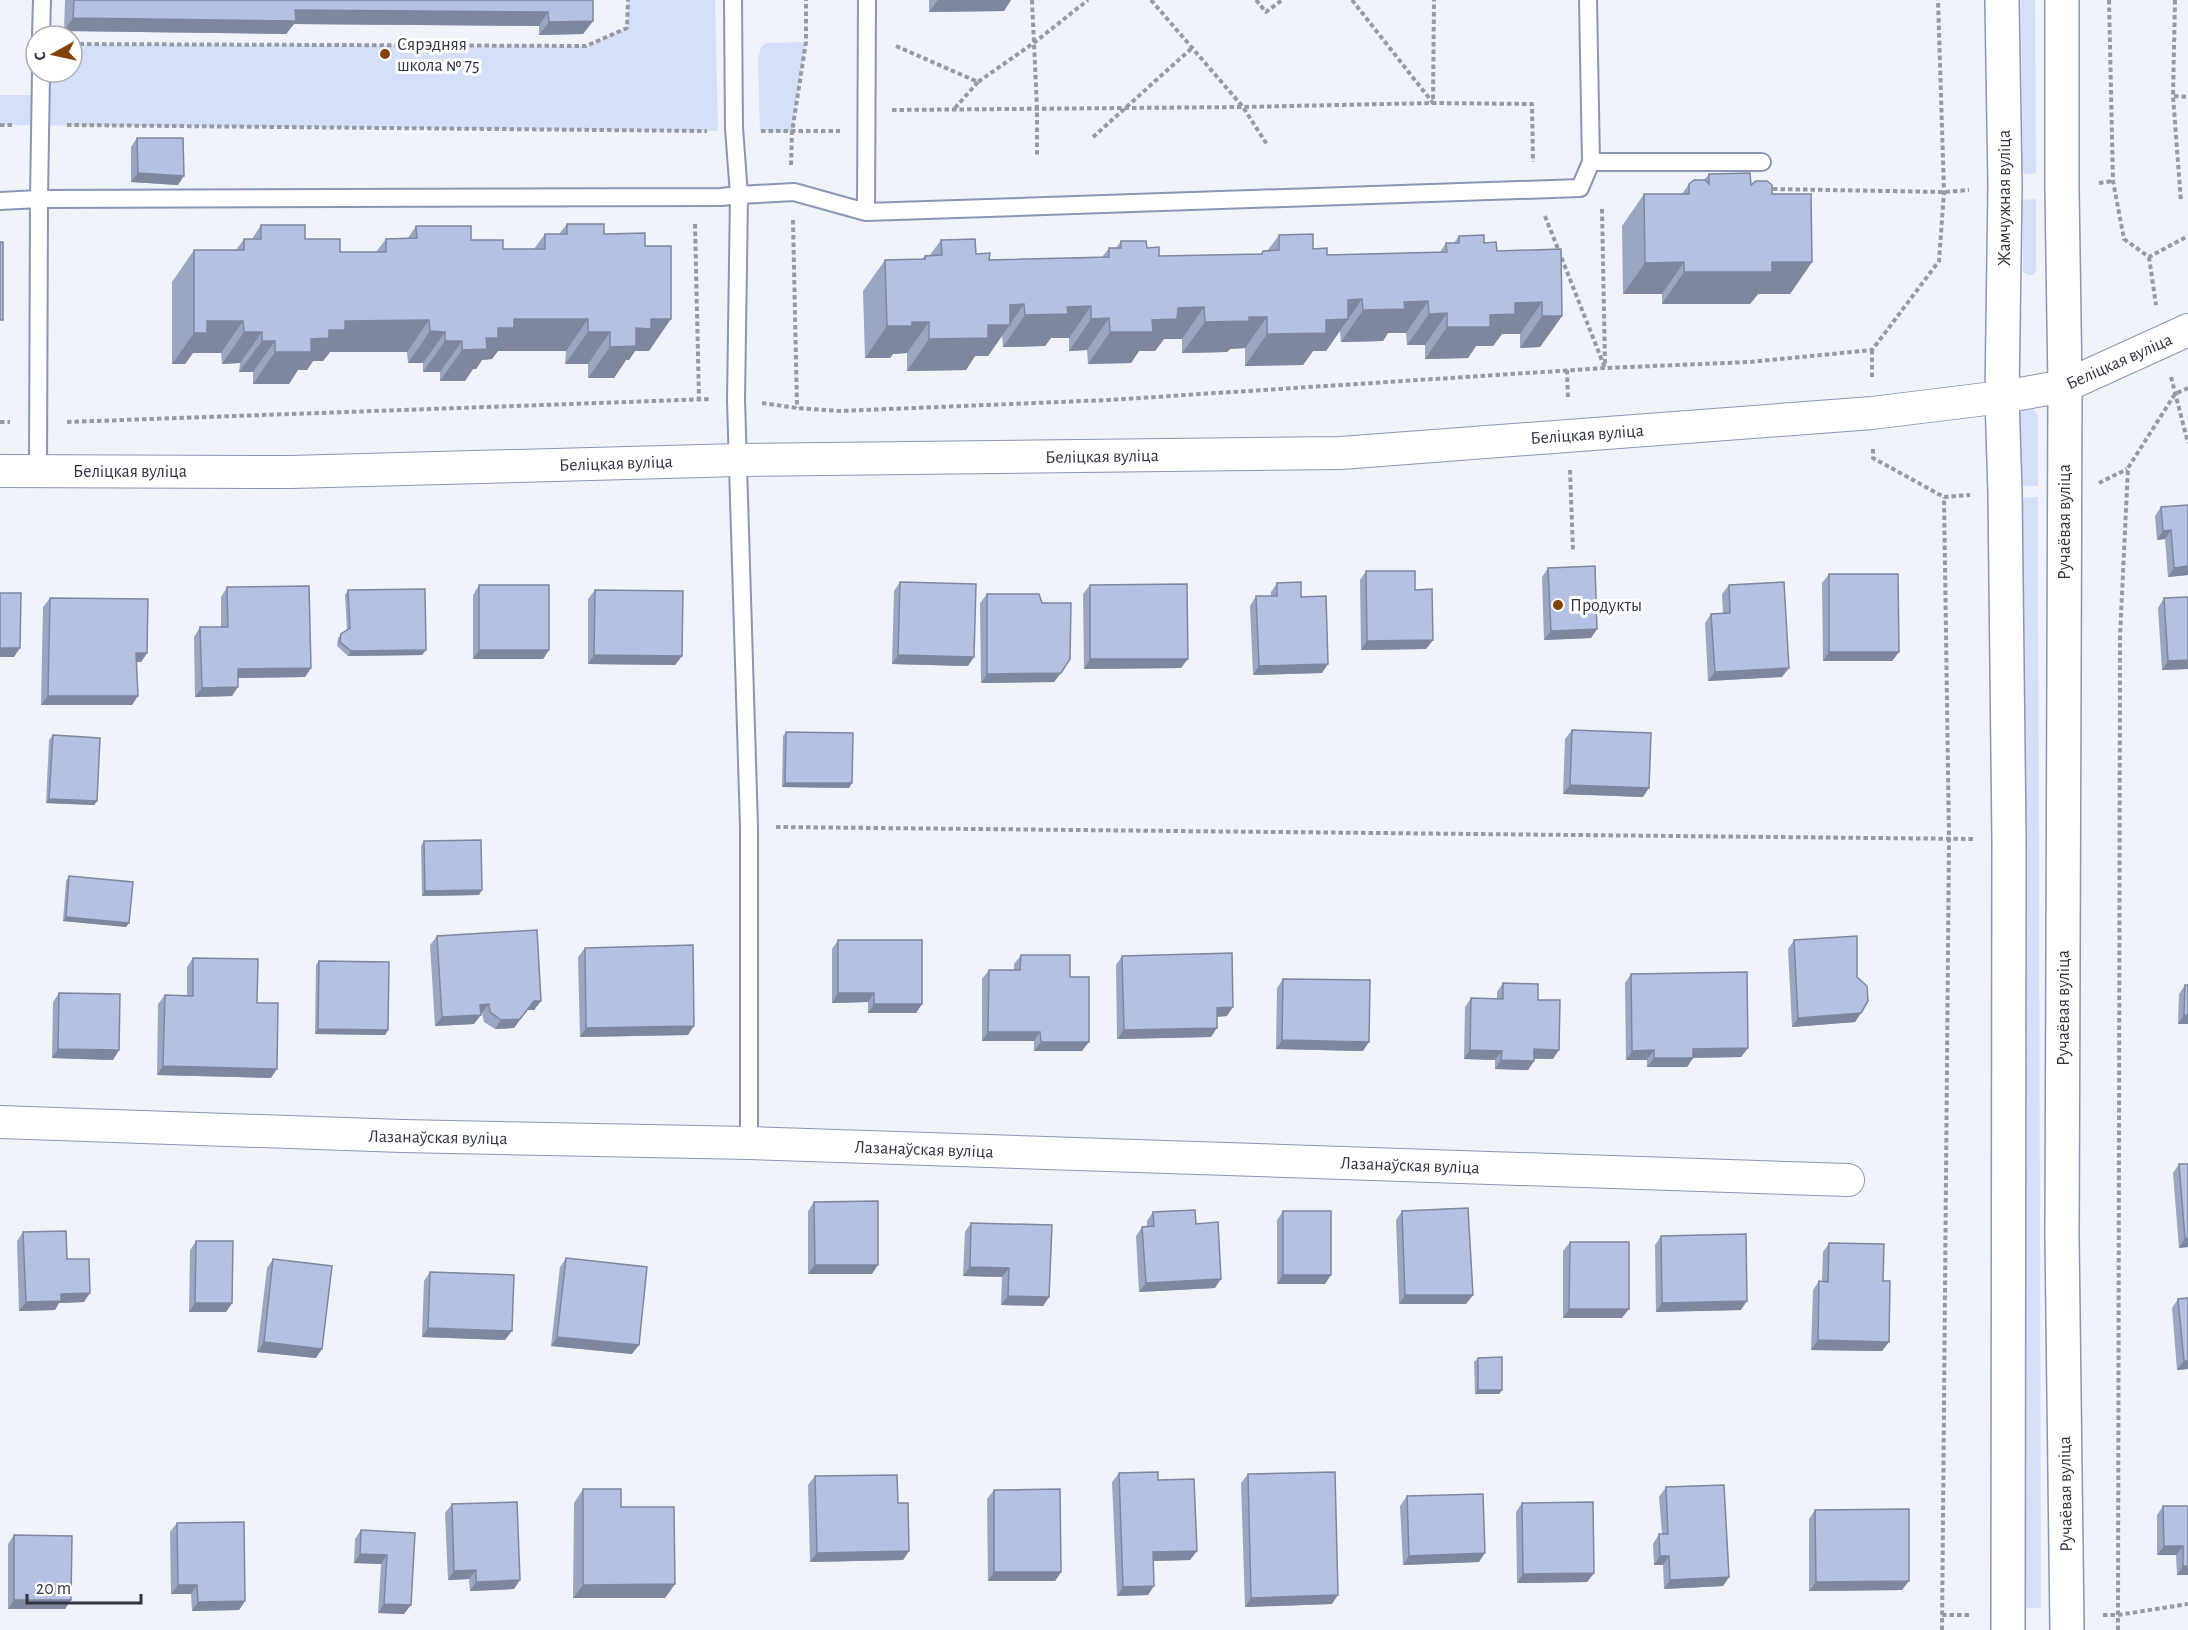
<svg xmlns="http://www.w3.org/2000/svg" width="2188" height="1630" viewBox="0 0 2188 1630" font-family="'Alegreya Sans',sans-serif">
<style>
.green{fill:#d5dff8}
.lines{fill:none;stroke-linecap:round;stroke-linejoin:round}
.lane-casing{stroke:#8996b5;stroke-width:20}
.street-casing{stroke:#8996b5;stroke-width:34}
.secondary-casing{stroke:#8996b5;stroke-width:36}
.path{stroke:#969aa3;stroke-width:4;stroke-dasharray:4.5 3;stroke-linecap:butt}
.lane{stroke:#fff;stroke-width:16}
.street{stroke:#fff;stroke-width:32}
.secondary{stroke:#fff;stroke-width:33}
.wall{fill:#9ba6c2}
.shaded-wall{fill:#7e879e}
.building{fill:#b4c1e2;stroke:#7e879e;stroke-width:1.5}
.poi-dot{fill:#834308;stroke:#fff;stroke-width:2}
.labels{text-anchor:middle;stroke-width:6;stroke-linejoin:round;paint-order:stroke}
.poi-label{font-size:18px;fill:#2f3441;stroke:#fff;text-anchor:start}
.street-label{font-size:18px;fill:#2f3441;stroke:#fff}
</style>
<rect width="100%" height="100%" fill="#f0f3fa"/>
<path class="green" d="M628,0H715L718,131L0,125V95H41V72H72V44L586,46L627,28Z
M2021,0H2035L2036,173L2023,174Z
M806,42L792,132L760,131L758,60L761,47L766,43Z
M2036,199V271L2033,275H2028L2023,272V200Z
M2024,408H2032L2038,415V486H2019V414Z
M2038,497L2041,1608H2024L2018,498Z"/>
<g class="lines">
<g class="lane-casing">
<path id="lane" d="M733,0L734,128L739,195L794,192L866,212L1580,188L1591,162L1588,0
M41,36L42,0
M41,72L39,199L721,197L739,195L736,400L749,827V1143
M1591,162H1762
M0,201L39,199L38,470
M866,212L867,0"/>
</g>
<g class="street-casing">
<path id="street" d="M0,471L290,472L739,460L1341,453L1872,413L2002,397L2065,386L2188,330
M0,1122L402,1136L749,1143L1848,1180"/>
</g>
<g class="secondary-casing">
<path id="secondary" d="M2002,0L2005,186L2002,397L2005,493L2009,840L2008,1630
M2062,0V189L2065,386L2062,1237L2067,1630"/>
</g>
<path class="path" d="M1032,0L1037,108V155
M1151,0L1243,107L1268,146
M1256,0L1266,12L1282,0
M1352,0L1433,103L1434,0
M2109,0L2113,181L2124,239L2149,257L2188,236
M2175,0L2173,96L2181,202
M72,44L586,46L627,28L628,0
M896,46L978,82L1035,42L1088,0
M2174,96L2188,97
M955,108L978,82
M892,110L1243,107L1433,103L1532,104L1533,162
M0,125H14
M67,125L707,131
M761,131H840
M1093,137L1192,48
M791,165L792,132L806,42V0
M2099,183L2113,181
M1773,189L1944,192L1969,190
M1602,209L1605,364
M1545,216L1605,368
M793,220L797,408
M695,224L699,399
M2149,257L2156,305
M1872,350V378
M1567,370L1568,400
M2171,377L2188,443
M762,403L797,408L840,411L1108,400L1605,368L1750,362L1872,350L1939,261L1944,192L1938,0
M0,422H10
M67,422L710,399
M1873,449V458L1944,497L1970,495
M1570,470L1573,551
M2099,483L2127,469
M776,827L1975,839
M1942,1615H1972
M2103,1615H2118L2188,1604
M1942,1630L1949,839L1944,497
M2118,1630L2120,636L2128,468L2175,394L2188,388"/>
<use href="#lane" class="lane"/>
<use href="#street" class="street"/>
<use href="#secondary" class="secondary"/>
</g>
<path class="wall" d="M65,0H593V21L583,34L539,35V26L294,24L286,34L64,31Z
M929,0H1011L1004,11L929,12Z
M137,138L178,185L131,182V147Z
M1709,174L1751,185L1772,194L1812,262L1790,294H1758L1750,304H1662V294H1623L1622,226L1644,194H1682L1689,184L1704,180Z
M567,224L604,234L645,246L649,351H635L629,360H626L614,378H588V364H565L566,351H498L492,359L482,360L476,369H473L465,381H440V372H423V363H408L407,352H330L323,361H313L307,370H298L289,384H253V372H239L240,363L222,364L221,353H193L185,364H172V282L194,250H236L244,239H252L261,225L305,239L340,252H376L386,239L408,238L416,226L471,240L503,249H534L545,234H559Z
M1279,235L1327,255L1440,252L1446,243H1454L1459,236L1484,243L1497,251L1562,316L1540,347L1520,348V334H1502L1493,346H1476L1468,358L1425,359V345H1407L1406,333H1388L1383,341L1341,342L1340,331L1326,351H1313L1303,365L1245,366V348L1230,349L1227,352L1182,353V339H1164L1155,351H1139L1131,363L1088,364L1087,350L1069,351V338H1051L1045,346L1003,347L1002,336L988,356H975L966,370L907,371V353L893,354L890,358H865L863,291L885,260L922,259L925,256L930,255L941,240L989,260L1102,257L1109,248H1116L1121,241L1147,248L1159,256L1260,254L1263,251L1268,250Z
M2188,505V575L2168,577L2165,539L2157,540L2155,516L2161,507Z
M1548,568L1597,629L1591,638L1544,640L1542,577Z
M1366,571L1415,590L1433,640L1426,649L1361,650L1360,580Z
M1829,574L1899,652L1892,661H1823L1822,583Z
M900,582L968,666L892,664L894,591Z
M1277,583L1301,597L1322,673L1253,675L1250,606L1256,596H1271V592Z
M479,585L549,650L543,659H473V595Z
M1090,585L1181,668L1084,669L1083,594Z
M1729,585L1782,677L1708,681L1705,623L1711,614H1723L1722,594Z
M227,587L311,668L305,677L238,678L232,696L195,697L194,637L200,627H221V597Z
M348,590L426,650L422,655L348,656L337,646L338,638L341,634L347,630L345,595Z
M595,590L682,656L675,665L588,664V599Z
M987,594L1070,659L1054,682L981,683L980,603Z
M50,598L147,653L141,662H136L132,705H41L43,607Z
M2164,598L2188,669L2162,670L2158,608Z
M1572,730L1643,797L1563,794L1565,739Z
M786,732L849,788L782,787L783,736Z
M53,735L97,801L94,805L46,803L49,740Z
M424,841L479,895L422,896L421,846Z
M69,876L129,923L126,927L63,921L66,881Z
M437,936L541,1001L534,1010H527L514,1028L495,1029L484,1022L482,1013H480L474,1024L435,1026L430,945Z
M838,940L922,1004L916,1013H868V1002L832,1003V949Z
M1794,940L1857,977L1861,1013L1855,1022L1792,1027L1788,949Z
M585,948L688,1035L580,1037L578,957Z
M1021,955L1070,977L1082,1051H1034V1041H982V979L989,970H1014V964Z
M1122,956L1227,1016L1217,1017L1211,1037L1117,1039L1116,965Z
M193,958L257,1003L271,1078L157,1075L158,1004L165,995L187,996V967Z
M319,961L388,1030L385,1035L315,1034L316,965Z
M1631,974L1748,1048L1741,1057L1693,1058L1687,1067H1647V1060H1626L1625,983Z
M1283,979L1363,1051L1276,1049L1277,988Z
M1503,983L1538,1000L1553,1059H1534V1061L1528,1070L1495,1069V1060L1464,1059L1465,1007L1471,998L1497,999V992Z
M2185,985L2188,1024H2178L2179,994Z
M59,993L119,1050L113,1060L52,1058L53,1002Z
M2179,1164L2188,1247L2179,1248L2173,1173Z
M814,1202L872,1274H808V1211Z
M1283,1211L1325,1284H1277V1220Z
M1402,1211L1473,1295L1466,1304H1399L1396,1220Z
M1153,1212L1196,1224L1215,1288L1139,1292L1136,1236L1142,1227H1147V1221Z
M971,1223L1049,1297L1043,1306L1001,1305L1002,1277L963,1276L965,1232Z
M23,1232L84,1302L59,1303L55,1310L19,1311L17,1241Z
M1661,1236L1741,1310L1656,1312L1655,1245Z
M196,1241L232,1303L226,1312H189L190,1250Z
M1570,1242L1622,1318H1563V1251Z
M1829,1243L1883,1281L1889,1342L1882,1351L1811,1350L1813,1290L1819,1281H1822L1823,1252Z
M566,1258L632,1354L551,1346L560,1267Z
M273,1259L316,1358L257,1352L267,1268Z
M430,1272L505,1340L422,1337L424,1281Z
M2188,1298V1369L2177,1370L2172,1308L2178,1299Z
M1478,1358L1502,1390L1499,1394H1475L1474,1362Z
M1119,1473L1158,1480L1197,1551L1190,1560L1153,1561L1148,1595L1117,1596L1112,1482Z
M1248,1474L1332,1604L1245,1607L1241,1483Z
M815,1476L898,1503L909,1551L903,1560L810,1562L808,1485Z
M1666,1487L1729,1577L1723,1586L1664,1589L1663,1565H1654L1653,1544L1659,1534H1662L1659,1497Z
M583,1489L621,1507L675,1584L665,1598H573L574,1503Z
M994,1490L1061,1572L1055,1581H988L987,1499Z
M1407,1496L1479,1562L1403,1565L1400,1506Z
M1522,1503L1594,1573L1587,1582L1517,1583L1516,1512Z
M452,1504L514,1589L470,1591L469,1579L448,1580L445,1513Z
M2163,1506H2188V1575H2177L2176,1555H2157V1515Z
M1815,1510L1902,1590L1809,1591V1519Z
M177,1523L245,1601L239,1610L192,1611L191,1594H171L170,1532Z
M361,1530L415,1533L404,1614L378,1613L381,1564L354,1563L355,1539Z
M14,1535L71,1600L65,1609H8V1544Z"/>
<path class="shaded-wall" d="M938,0H1011L1004,11L929,12Z
M295,10L548,12L539,26L294,24L286,34L64,31L73,18Z
M593,21L583,34L539,35L549,22Z
M138,173L184,176L178,185L131,182Z
M1684,262L1662,294H1623L1645,263Z
M1772,262H1812L1790,294H1758L1750,304H1662L1684,272Z
M1362,299L1326,351H1313L1303,365L1245,366L1267,334L1348,300Z
M1428,301L1406,333H1388L1383,341L1341,342L1363,310L1404,302Z
M1542,302L1520,334H1502L1493,346H1476L1468,358L1425,359L1447,327L1490,315L1515,303Z
M1024,304L988,356H975L966,370L907,371L929,339L988,325L1010,305Z
M1091,306L1069,338H1051L1045,346L1003,347L1025,315L1067,307Z
M1204,307L1182,339H1164L1155,351H1139L1131,363L1088,364L1110,332L1152,320L1178,308Z
M1447,313L1425,345H1407L1429,314Z
M1542,316H1562L1540,347L1520,348Z
M1249,317H1267L1245,348L1230,349L1227,352L1182,353L1205,322Z
M1109,318L1087,350L1069,351L1091,319Z
M514,319H588L566,351H498L492,359L482,360L476,369H473L465,381H440L462,350L486,338L498,328Z
M651,319H671L649,351H635L629,360H626L614,378H588L610,347Z
M429,320L407,352H330L323,361H313L307,370H298L289,384H253L275,352L311,339L345,321Z
M207,321H243L221,353H193L185,364H172L194,333Z
M912,322H929L907,353L893,354L890,358H865L887,326Z
M430,331L445,332L423,363H408Z
M244,332H262L240,363L222,364Z
M588,332H610L588,364H565Z
M262,341H275L253,372H239Z
M445,341H462L440,372H423Z
M2171,530L2165,539L2157,540L2163,531Z
M2188,566V575L2168,577L2174,568Z
M1597,629L1591,638L1544,640L1551,631Z
M1433,640L1426,649L1361,650L1367,641Z
M0,648H20L14,657H0Z
M426,650L422,655L348,656L351,651Z
M479,650H549L543,659H473Z
M1829,652H1899L1892,661H1823Z
M136,653H147L141,662H129Z
M594,655L682,656L675,665L588,664Z
M898,655L974,657L968,666L892,664Z
M1090,659H1188L1181,668L1084,669Z
M2188,660V669L2162,670L2168,661Z
M1328,664L1322,673L1253,675L1259,666Z
M311,668L305,677L231,678L238,669Z
M1789,668L1782,677L1708,681L1715,672Z
M1061,673L1054,682L981,683L987,674Z
M238,687L232,696L195,697L202,688Z
M48,696H138L132,705H41Z
M785,783H852L849,788L782,787Z
M1570,785L1649,788L1643,797L1563,794Z
M49,799L97,801L94,805L46,803Z
M482,890L479,895L422,896L425,891Z
M66,917L129,923L126,927L63,921Z
M838,993H874L868,1002L832,1003Z
M534,1001H541L534,1010H527L514,1028L495,1029L501,1020Z
M489,1004L482,1013L473,1014L480,1005Z
M874,1004H922L916,1013H868Z
M1233,1007L1227,1016L1210,1017L1217,1008Z
M1861,1013L1855,1022L1792,1027L1798,1018Z
M481,1015L474,1024L435,1026L442,1017Z
M2184,1015H2188V1024H2178Z
M694,1026L688,1035L580,1037L586,1028Z
M1217,1028L1211,1037L1117,1039L1124,1030Z
M318,1029L388,1030L385,1035L315,1034Z
M988,1032H1040L1034,1041H982Z
M1282,1040L1369,1042L1363,1051L1276,1049Z
M1041,1042H1089L1082,1051H1034Z
M1748,1048L1741,1057L1687,1058L1693,1049Z
M58,1049L119,1050L113,1060L52,1058Z
M1534,1049L1559,1050L1553,1059L1527,1058Z
M1470,1050L1502,1051L1495,1060L1464,1059Z
M1654,1050L1647,1060H1626L1632,1051Z
M1654,1058H1693L1687,1067H1647Z
M1501,1060L1534,1061L1528,1070L1495,1069Z
M163,1066L277,1069L271,1078L157,1075Z
M2188,1238V1247L2179,1248L2185,1239Z
M815,1265H878L872,1274H808Z
M970,1267L1009,1268L1002,1277L963,1276Z
M1283,1275H1331L1325,1284H1277Z
M1221,1279L1215,1288L1139,1292L1146,1283Z
M90,1293L84,1302L59,1303L55,1310L19,1311L26,1302L61,1294Z
M1405,1295H1473L1466,1304H1399Z
M1008,1296L1049,1297L1043,1306L1001,1305Z
M1747,1301L1741,1310L1656,1312L1662,1303Z
M195,1303H232L226,1312H189Z
M1569,1309H1629L1622,1318H1563Z
M428,1328L512,1331L505,1340L422,1337Z
M557,1337L639,1345L632,1354L551,1346Z
M1818,1340L1889,1342L1882,1351L1811,1350Z
M264,1342L322,1349L316,1358L257,1352Z
M2184,1361H2188V1369L2177,1370Z
M1478,1390H1502L1499,1394H1475Z
M2164,1546H2183L2176,1555H2157Z
M909,1551L903,1560L810,1562L817,1553Z
M1197,1551L1190,1560L1146,1561L1153,1552Z
M1485,1553L1479,1562L1403,1565L1409,1556Z
M360,1554L387,1555L381,1564L354,1563Z
M1660,1556H1669L1663,1565H1654Z
M2183,1566H2188V1575H2177Z
M476,1570L469,1579L448,1580L454,1571Z
M994,1572H1061L1055,1581H988Z
M1594,1573L1587,1582L1517,1583L1523,1574Z
M1729,1577L1723,1586L1664,1589L1670,1580Z
M520,1580L514,1589L470,1591L476,1582Z
M1909,1581L1902,1590L1809,1591L1816,1582Z
M675,1584L665,1598H573L583,1585Z
M178,1585H197L191,1594H171Z
M1154,1586L1148,1595L1117,1596L1123,1587Z
M1338,1595L1332,1604L1245,1607L1251,1598Z
M14,1600H71L65,1609H8Z
M245,1601L239,1610L192,1611L198,1602Z
M384,1604L411,1605L404,1614L378,1613Z"/>
<path class="building" d="M74,0H593V21L549,22L548,12L295,10L296,21L73,18Z
M137,138H183L184,176L138,173Z
M1750,173L1751,185L1756,181H1767L1772,185V194H1811L1812,262H1772V272H1684V262L1645,263L1644,194H1689V184L1694,180H1705L1709,184V174Z
M567,224H604V234L645,233V246H671V319H651V329L636,328V346L610,347V332H588V319H514V328H498V338H486L487,349L462,350V341H445V332L430,331L429,320L345,321V330H329V338L311,339V352H275V341H262V332H244L243,321H207V333H194V250H244V239H261V225H305V239H340V252H386V239L417,238L416,226H471V240H503V249H545V234H567Z
M1313,234V249L1327,248V255L1447,252L1446,243H1459V236L1484,235V243L1496,242L1497,251L1561,249L1562,316H1542V302L1515,303V314L1490,315V327H1447V313L1429,314L1428,301L1404,302L1405,309L1363,310L1362,299L1348,300V319L1326,320V333L1267,334V317H1249V321L1205,322L1204,307L1178,308L1177,319L1152,320L1153,332H1110L1109,318L1091,319V306L1067,307L1068,314L1025,315L1024,304L1010,305V325H988V338L929,339V322H912V326H887L885,260L925,259V256L942,255L941,240L975,239L976,254L990,253L989,260L1109,257V248H1121V241H1146L1147,248L1159,247V256L1262,254L1263,251L1279,250V235Z
M0,242H3V320H0Z
M2188,505V566L2174,568L2171,530L2163,531L2161,507Z
M1595,566L1597,629L1551,631L1548,568Z
M1366,571H1415V590L1432,589L1433,640L1367,641Z
M1829,574H1898L1899,652H1829Z
M900,582L976,584L974,657L898,655Z
M1301,582V597L1326,596L1328,664L1259,666L1256,596H1277V583Z
M1784,582L1789,668L1715,672L1711,614L1730,613L1729,585Z
M1187,584L1188,659H1090V585Z
M479,585H549V650H479Z
M309,586L311,668L238,669V687L202,688L200,627H228L227,587Z
M425,589L426,650L351,651L340,642L341,634L350,628L348,590Z
M595,590L683,591L682,656L594,655Z
M0,593H21L20,648H0Z
M987,594H1039L1042,603H1071L1070,659L1061,673L987,674Z
M2188,597V660L2168,661L2164,598Z
M50,598L148,599L147,653H136L138,696H48Z
M1572,730L1651,733L1649,788L1570,785Z
M786,732L853,733L852,783H785Z
M53,735L100,738L97,801L49,799Z
M481,840L482,890L425,891L424,841Z
M69,876L133,882L129,923L66,917Z
M537,930L541,1001H534L520,1019L501,1020L490,1012L489,1004L480,1005L481,1015L442,1017L437,936Z
M1857,936V977L1867,986L1868,1001L1861,1013L1798,1018L1794,940Z
M838,940H922V1004H874V993H838Z
M693,945L694,1026L586,1028L585,948Z
M1232,953L1233,1007L1217,1008V1028L1124,1030L1122,956Z
M1021,955H1070V977H1089V1042H1041L1040,1032H988L989,970H1020Z
M193,958L258,959L257,1003H278L277,1069L163,1066L165,995L193,996Z
M319,961L389,962L388,1030L318,1029Z
M1747,972L1748,1048L1693,1049V1058H1654V1050L1632,1051L1631,974Z
M1283,979L1370,980L1369,1042L1282,1040Z
M1503,983L1538,984V1000H1560L1559,1050L1534,1049V1061L1501,1060L1502,1051L1470,1050L1471,998L1503,999Z
M2185,985H2188V1015H2184Z
M59,993L120,994L119,1050L58,1049Z
M2179,1164H2188V1238L2185,1239Z
M878,1201V1265H815L814,1202Z
M1468,1208L1473,1295H1405L1402,1211Z
M1195,1210L1196,1224L1218,1222L1221,1279L1146,1283L1142,1227L1154,1226L1153,1212Z
M1283,1211H1331V1275H1283Z
M971,1223L1052,1225L1049,1297L1008,1296L1009,1268L970,1267Z
M66,1231L67,1259H89L90,1293L61,1294V1301L26,1302L23,1232Z
M1746,1234L1747,1301L1662,1303L1661,1236Z
M196,1241H233L232,1303H195Z
M1570,1242H1629V1309H1569Z
M1829,1243L1884,1244L1883,1281H1890L1889,1342L1818,1340L1819,1281L1828,1282Z
M566,1258L647,1267L639,1345L557,1337Z
M273,1259L332,1266L322,1349L264,1342Z
M430,1272L514,1275L512,1331L428,1328Z
M2188,1298V1361H2184L2178,1299Z
M1502,1357V1390H1478V1358Z
M1158,1472V1480L1194,1479L1197,1551L1153,1552L1154,1586L1123,1587L1119,1473Z
M1335,1472L1338,1595L1251,1598L1248,1474Z
M897,1475L898,1503H908L909,1551L817,1553L815,1476Z
M1724,1485L1729,1577L1670,1580L1669,1556H1660L1659,1534H1668L1666,1487Z
M583,1489H621V1507H674L675,1584L583,1585Z
M1060,1489L1061,1572H994V1490Z
M1483,1494L1485,1553L1409,1556L1407,1496Z
M517,1502L520,1580L476,1582V1570L454,1571L452,1504Z
M1593,1502L1594,1573L1523,1574L1522,1503Z
M2163,1506H2188V1566H2183V1546H2164Z
M1909,1509V1581L1816,1582L1815,1510Z
M244,1522L245,1601L198,1602L197,1585H178L177,1523Z
M361,1530L415,1533L411,1605L384,1604L387,1555L360,1554Z
M14,1535L72,1536L71,1600H14Z"/>
<g class="poi-dot">
<circle cx="385" cy="54" r="6"/>
<circle cx="1558" cy="605" r="6"/>
</g>
<g class="labels">
<g class="poi-label">
<text x="397" y="50">Сярэдняя<tspan x="397" dy="21">школа № 75</tspan></text>
<text x="1570" y="611">Продукты</text>
</g>
<g class="street-label">
<text transform="translate(2004 198) rotate(-90)" y="6">Жамчужная вуліца</text>
<text transform="translate(2119 361) rotate(-24)" y="6">Беліцкая вуліца</text>
<text transform="translate(1587 434) rotate(-4)" y="6">Беліцкая вуліца</text>
<text transform="translate(1102 456) rotate(-1)" y="6">Беліцкая вуліца</text>
<text transform="translate(616 463) rotate(-2)" y="6">Беліцкая вуліца</text>
<text x="130" y="477">Беліцкая вуліца</text>
<text transform="translate(2064 522) rotate(-90)" y="6">Ручаёвая вуліца</text>
<text transform="translate(2063 1008) rotate(-90)" y="6">Ручаёвая вуліца</text>
<text transform="translate(438 1137) rotate(1)" y="6">Лазанаўская вуліца</text>
<text transform="translate(924 1149) rotate(2)" y="6">Лазанаўская вуліца</text>
<text transform="translate(1410 1165) rotate(2)" y="6">Лазанаўская вуліца</text>
<text transform="translate(2065 1494) rotate(-91)" y="6">Ручаёвая вуліца</text>
</g>
</g>
<g transform="translate(54 54) rotate(262)"><circle r="28" fill="#ffffff" stroke="#acaeb3" stroke-width="1.5"/>
<path d="M0-4.5L10 22L0 15L-10 22Z" fill="#834308"/>
<text y="-9" font-size="16" font-weight="bold" text-anchor="middle" fill="#2f3441">С</text>
</g>
<path d="M27 1594v9h114v-9" fill="none" stroke="#2f3441" stroke-width="3"/>
<text x="36" y="1594" font-size="18" fill="#2f3441" stroke="#ffffff" stroke-width="4.5" paint-order="stroke">20 m</text>
</svg>
